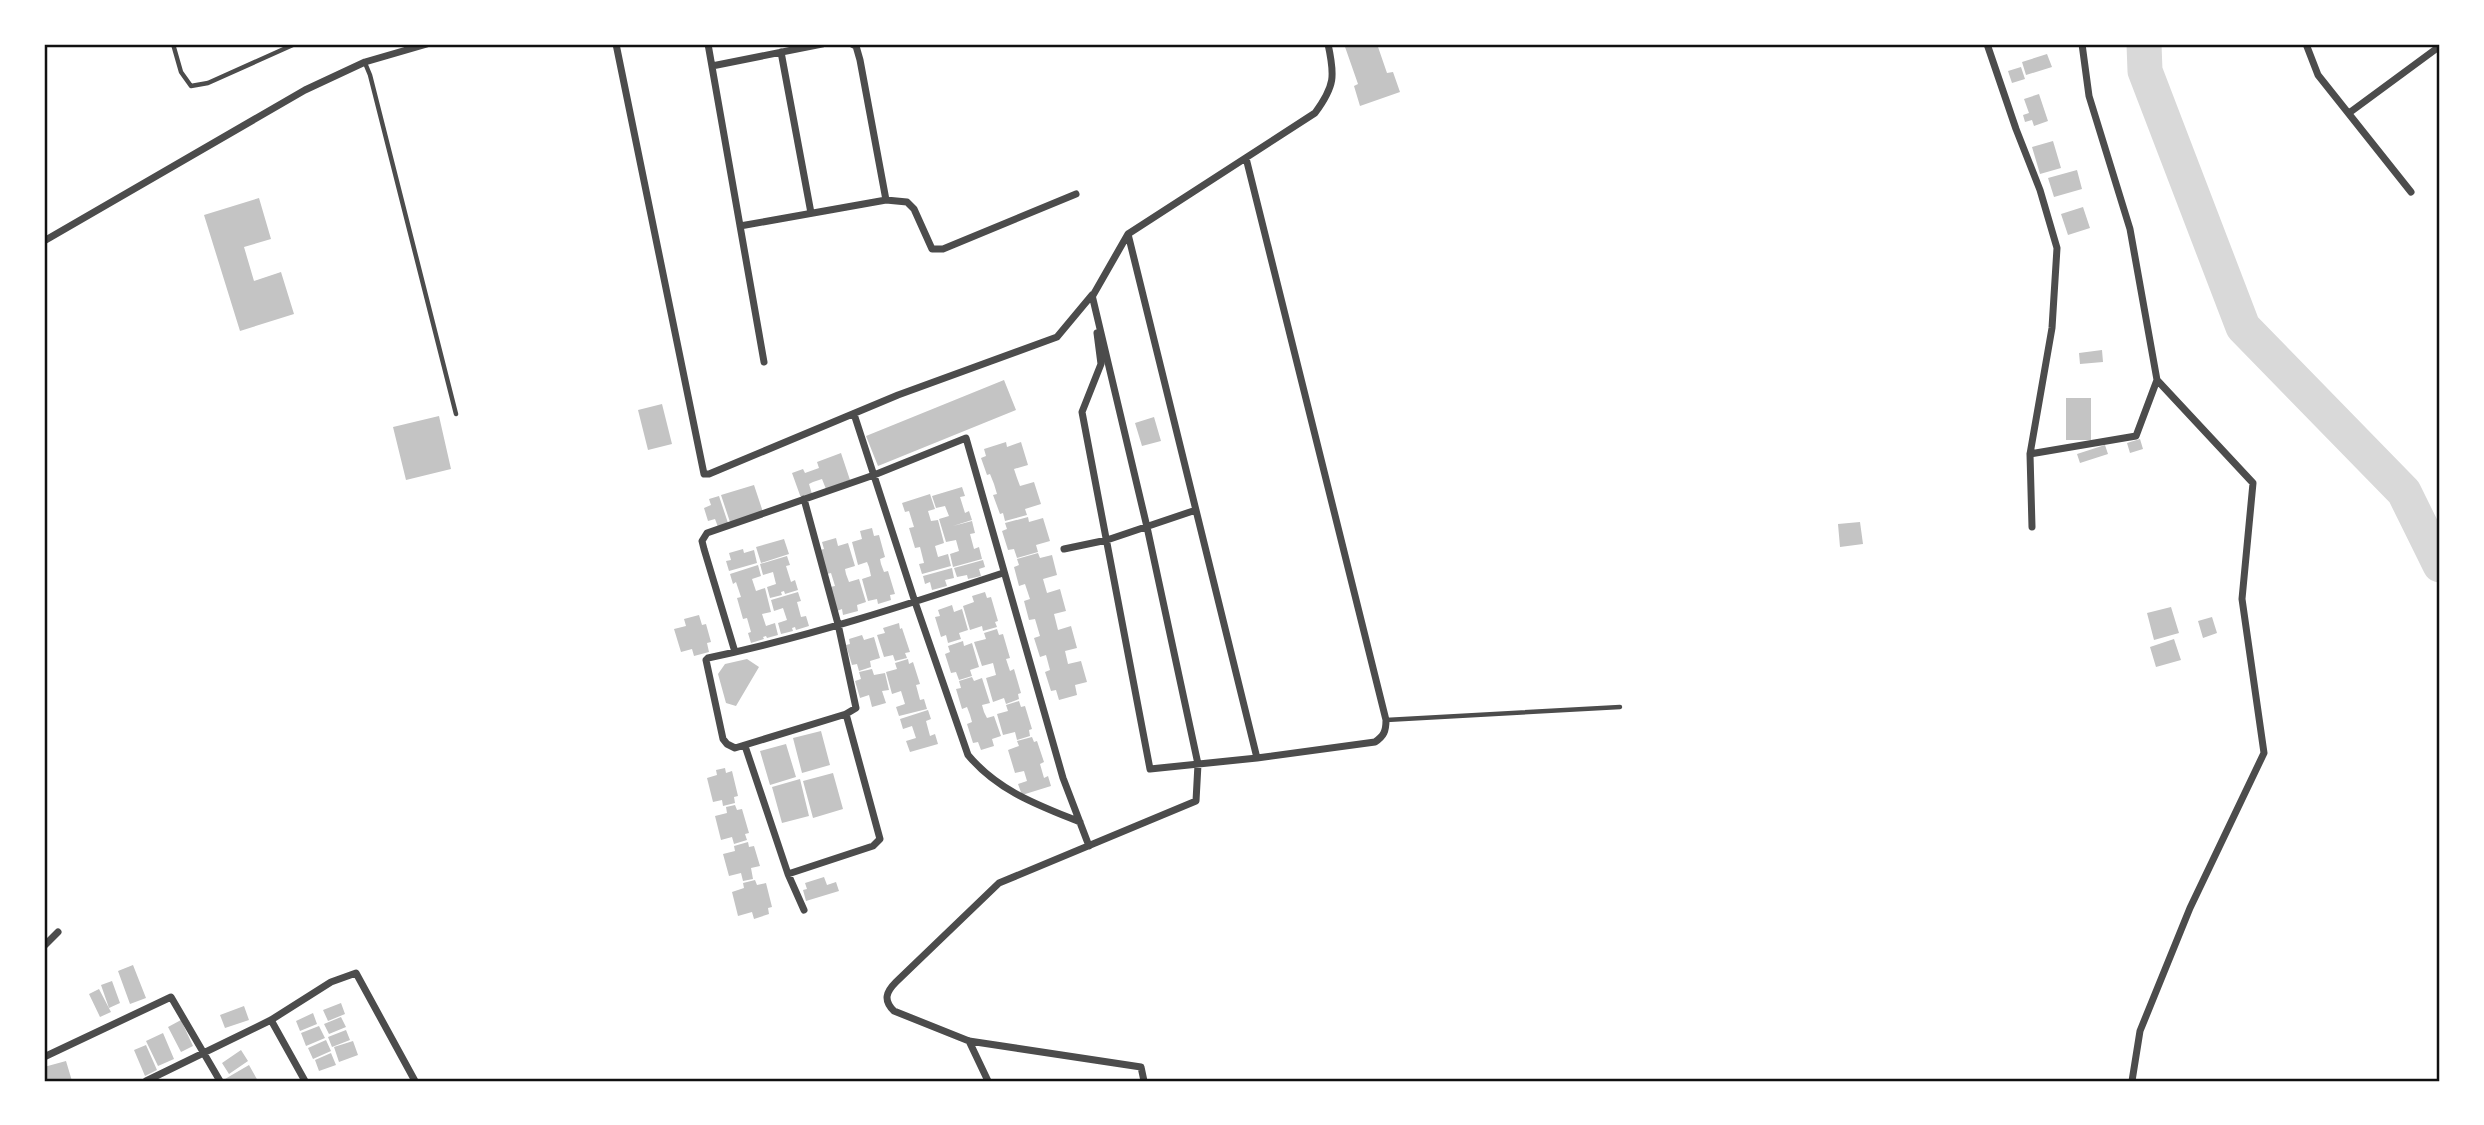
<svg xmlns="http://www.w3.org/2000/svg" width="2484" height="1125" viewBox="0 0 2484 1125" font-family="Figtree,sans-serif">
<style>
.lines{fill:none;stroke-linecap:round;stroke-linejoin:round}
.river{stroke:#d9d9d9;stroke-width:35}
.building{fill:#c4c4c4}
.service{stroke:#4c4c4c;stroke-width:4.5}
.minor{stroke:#4c4c4c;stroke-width:7}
.neatline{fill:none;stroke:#111;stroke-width:2.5}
</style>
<rect width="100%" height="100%" fill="#fff"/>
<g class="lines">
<path class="river" d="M2144,44L2145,71L2243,327L2404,492L2440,565"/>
</g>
<path class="building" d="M1344,44H1377L1387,73L1393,72L1400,92L1360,106L1354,86L1358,84Z
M2047,54L2052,67L2026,75L2022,62Z
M2021,67L2025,79L2012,83L2008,71Z
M2039,94L2048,121L2034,126L2032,120L2025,122L2023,115L2029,113L2024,99Z
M2053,141L2061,168L2040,174L2032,147Z
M2077,170L2082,189L2054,197L2048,178Z
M259,198L271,239L244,247L254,281L281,272L294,314L240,331L204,215Z
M2083,207L2090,228L2068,235L2061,214Z
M2102,350L2103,362L2080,364L2079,353Z
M1004,380L1016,410L878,466L866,436Z
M2066,398H2091V440H2066Z
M662,404L672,444L648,450L638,410Z
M439,416L451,469L406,480L393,427Z
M1154,417L1161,441L1142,446L1135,423Z
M2140,439L2143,449L2130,453L2127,443Z
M1006,442L1007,447L1021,442L1028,465L1014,469L1017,478L1020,486L1034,482L1041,504L1025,509L1027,515L1005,521L1003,513L1000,514L993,495L997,494L994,484L990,474L987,475L981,458L986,456L984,449Z
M2105,445L2108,454L2080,463L2077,454Z
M841,453L850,480L826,489L822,479L813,482L809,484L812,494L801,498L792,473L803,469L805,473L819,468L817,462Z
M754,485L763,512L730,522L721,495Z
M962,487L965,496L960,497L965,513L969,511L972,520L953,526L972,521L975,533L970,534L974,549L979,547L982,559L953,567L950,554L959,551L956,540L946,542L939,519L949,516L945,506L936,508L932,496Z
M930,494L935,509L928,511L931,521L938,520L944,543L935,546L938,557L948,554L951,566L922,574L919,564L924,563L920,547L915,548L909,528L914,527L909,511L905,512L902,503Z
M719,496L728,523L718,527L715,519L708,521L704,508L711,505L709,499Z
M1028,517L1029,522L1043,518L1050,541L1036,545L1038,552L1017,558L1014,549L1008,550L1002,531L1007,529L1005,523Z
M1860,522L1863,544L1840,547L1838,524Z
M872,528L874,536L879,535L885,557L880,559L881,564L884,572L888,571L895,594L890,595L891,600L878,604L877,599L868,601L862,579L871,576L869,567L867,562L858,565L852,542L862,539L860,531Z
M836,538L838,546L848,543L855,566L845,569L846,574L849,582L859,579L866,602L857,605L858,611L843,615L842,609L837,611L830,587L835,586L831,573L827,574L820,550L824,549L822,542Z
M784,539L789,554L761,563L756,547Z
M743,549L744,553L754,550L757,563L729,571L726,561L731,560L729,553Z
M1038,553L1040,558L1052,555L1057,575L1043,579L1047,593L1060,589L1066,611L1054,614L1058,630L1071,626L1077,648L1065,651L1068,664L1081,661L1087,682L1075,685L1077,695L1059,700L1056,690L1051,691L1045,672L1050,670L1046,655L1040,657L1034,638L1040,636L1035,619L1029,620L1024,601L1030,599L1025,584L1019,586L1014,567L1019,565L1017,559Z
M787,556L790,565L786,566L791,582L795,580L798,590L785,594L784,591L781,592L782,595L770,598L767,587L776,584L773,572L763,575L760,564Z
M983,560L985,567L979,569L981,576L968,579L967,575L957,577L954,568Z
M758,565L761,576L752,579L756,591L765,588L771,612L762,614L766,626L775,623L778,635L767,638L766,636L763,637L764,639L751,643L748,633L751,632L747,618L743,619L737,598L741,597L736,582L733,584L730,574Z
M952,568L954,578L945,580L947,586L932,590L930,582L925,584L923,576Z
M798,592L801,601L797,602L801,617L806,616L809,626L796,630L795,627L792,628L793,631L781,634L778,623L787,620L783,608L774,611L771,600Z
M985,592L987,598L991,597L998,621L995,622L997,627L983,631L982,626L970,630L963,606L974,602L972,596Z
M952,605L954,612L962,609L968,630L959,633L961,639L948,643L946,635L941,637L935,617L940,616L938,610Z
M2171,607L2179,633L2154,640L2147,613Z
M699,615L702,625L706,624L711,642L707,643L709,652L694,656L692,649L681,652L674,629L686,626L684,619Z
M2212,617L2217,633L2203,638L2198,621Z
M899,623L900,629L902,628L910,652L905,653L907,658L895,661L893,655L884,657L877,635L885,633L883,628Z
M997,629L999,635L1003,634L1010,658L1006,659L1010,671L1014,669L1021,693L1018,694L1019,699L1006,704L1004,698L993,702L986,678L996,675L993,663L982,666L974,642L986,639L984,633Z
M862,635L864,640L874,637L880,658L870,661L871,667L859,671L857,664L852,665L846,645L850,644L849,639Z
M2174,639L2181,660L2156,667L2150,647Z
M963,641L964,646L972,643L979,667L970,670L972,676L959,680L956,672L951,673L945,654L950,652L948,646Z
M747,659L759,667L736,706L726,703L718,674L725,664Z
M908,659L909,664L913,662L920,684L916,685L920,700L924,699L927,709L899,716L896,707L905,704L901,691L892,694L886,672L897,669L895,663Z
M872,669L874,675L885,673L889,690L882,691L886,703L872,707L869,695L860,698L855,681L861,679L859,672Z
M972,677L974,681L982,678L990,703L982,705L984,712L987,718L994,716L1001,736L992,739L994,746L981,750L978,742L973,743L967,724L972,722L970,715L967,707L962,709L956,689L961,688L959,681Z
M1019,701L1021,707L1025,706L1032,729L1029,730L1030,736L1017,740L1015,732L1003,735L997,714L1008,711L1006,705Z
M928,710L931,719L926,721L930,736L935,734L938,744L910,752L906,741L916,738L912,726L903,729L900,719Z
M821,731L830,765L802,773L793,738Z
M1032,737L1034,742L1037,741L1044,762L1040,764L1044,778L1048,776L1051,786L1022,795L1018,784L1027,781L1024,771L1015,773L1008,750L1019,746L1017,741Z
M786,744L796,777L770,785L760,751Z
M725,768L726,773L732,771L738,796L734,797L735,803L723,806L722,800L713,802L707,778L717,775L716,770Z
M833,773L843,809L813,818L803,781Z
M800,779L809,816L782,823L772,787Z
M735,805L737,810L742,809L749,833L745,834L747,840L734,844L732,837L721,840L715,816L727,813L726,807Z
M748,842L749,847L754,846L760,866L751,868L753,879L743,881L741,873L729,876L723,854L735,851L734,846Z
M824,877L827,885L836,882L839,891L806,901L803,890L807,889L805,883Z
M755,880L757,885L766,883L772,907L768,908L769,914L754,919L752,912L738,916L732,892L744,888L743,883Z
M133,965L146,998L130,1004L118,971Z
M112,981L120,1003L109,1008L101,985Z
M99,989L111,1012L100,1017L89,994Z
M341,1003L345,1014L328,1021L323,1010Z
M244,1006L249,1020L225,1028L220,1015Z
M313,1013L317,1024L300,1031L296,1021Z
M341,1017L346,1027L329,1034L324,1024Z
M181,1020L193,1046L181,1052L168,1027Z
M319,1026L325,1038L306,1046L301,1033Z
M346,1030L350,1040L332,1047L328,1037Z
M163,1033L174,1059L158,1066L146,1041Z
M326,1040L331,1051L313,1059L308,1048Z
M353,1041L358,1055L339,1062L334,1047Z
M146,1045L157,1070L145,1076L134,1050Z
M241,1050L248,1061L229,1074L222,1063Z
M331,1053L336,1065L319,1071L315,1060Z
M66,1061L72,1081H46L44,1067Z
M249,1065L258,1081H226L225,1079Z"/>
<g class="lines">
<path class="service" d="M173,44L181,72L191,86L208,83L295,44
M365,63L370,75L456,414
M1386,720L1620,707"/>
<path class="minor" d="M616,44L704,474H709L898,395L1057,337L1092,295L1147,527L1198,764L1196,801L999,883L896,982C886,992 883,1000 894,1011L969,1041L1141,1067L1144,1081
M708,44L764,362
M852,44L856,46L860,60L886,200L907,202L914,209L932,249H943L1076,194
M1987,44L2016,129L2040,190L2057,248L2052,328L2030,454L2032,527
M2082,44L2089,96L2130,229L2157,380L2253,483L2242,599L2264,753L2190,908L2140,1031L2132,1081
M2306,44L2318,75L2411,192
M781,52L811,213
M712,66L822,44
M2349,113L2440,46
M740,226L886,200
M44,241L305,90L365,62L427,44
M1092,297L1128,234
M1097,333L1101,364L1082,412L1150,769L1257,758L1375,742C1384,736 1386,731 1386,720L1246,158
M854,414L915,602L968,755C998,791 1038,805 1080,822
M2030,454L2136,436L2157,380
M804,499L838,624L856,708L846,714L735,748L727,744L723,739L706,660L708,658C808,637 906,605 1003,573
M1064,549L1107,540L1196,510
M735,652L704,549L702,541L707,533L874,475L966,438L1063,778L1089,846
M745,746L788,874L804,910
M1257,758L1128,234L1315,113C1335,86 1335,76 1328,44
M788,874L873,846L880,839L846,714
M44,946L58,932
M271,1020L305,1081
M969,1041L988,1081
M44,1057L171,997L220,1081
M146,1081L271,1020L331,982L356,973L415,1081"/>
</g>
<rect width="2484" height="1125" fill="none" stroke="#ffffff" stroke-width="91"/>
<rect x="46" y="46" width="2392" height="1034" class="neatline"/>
</svg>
